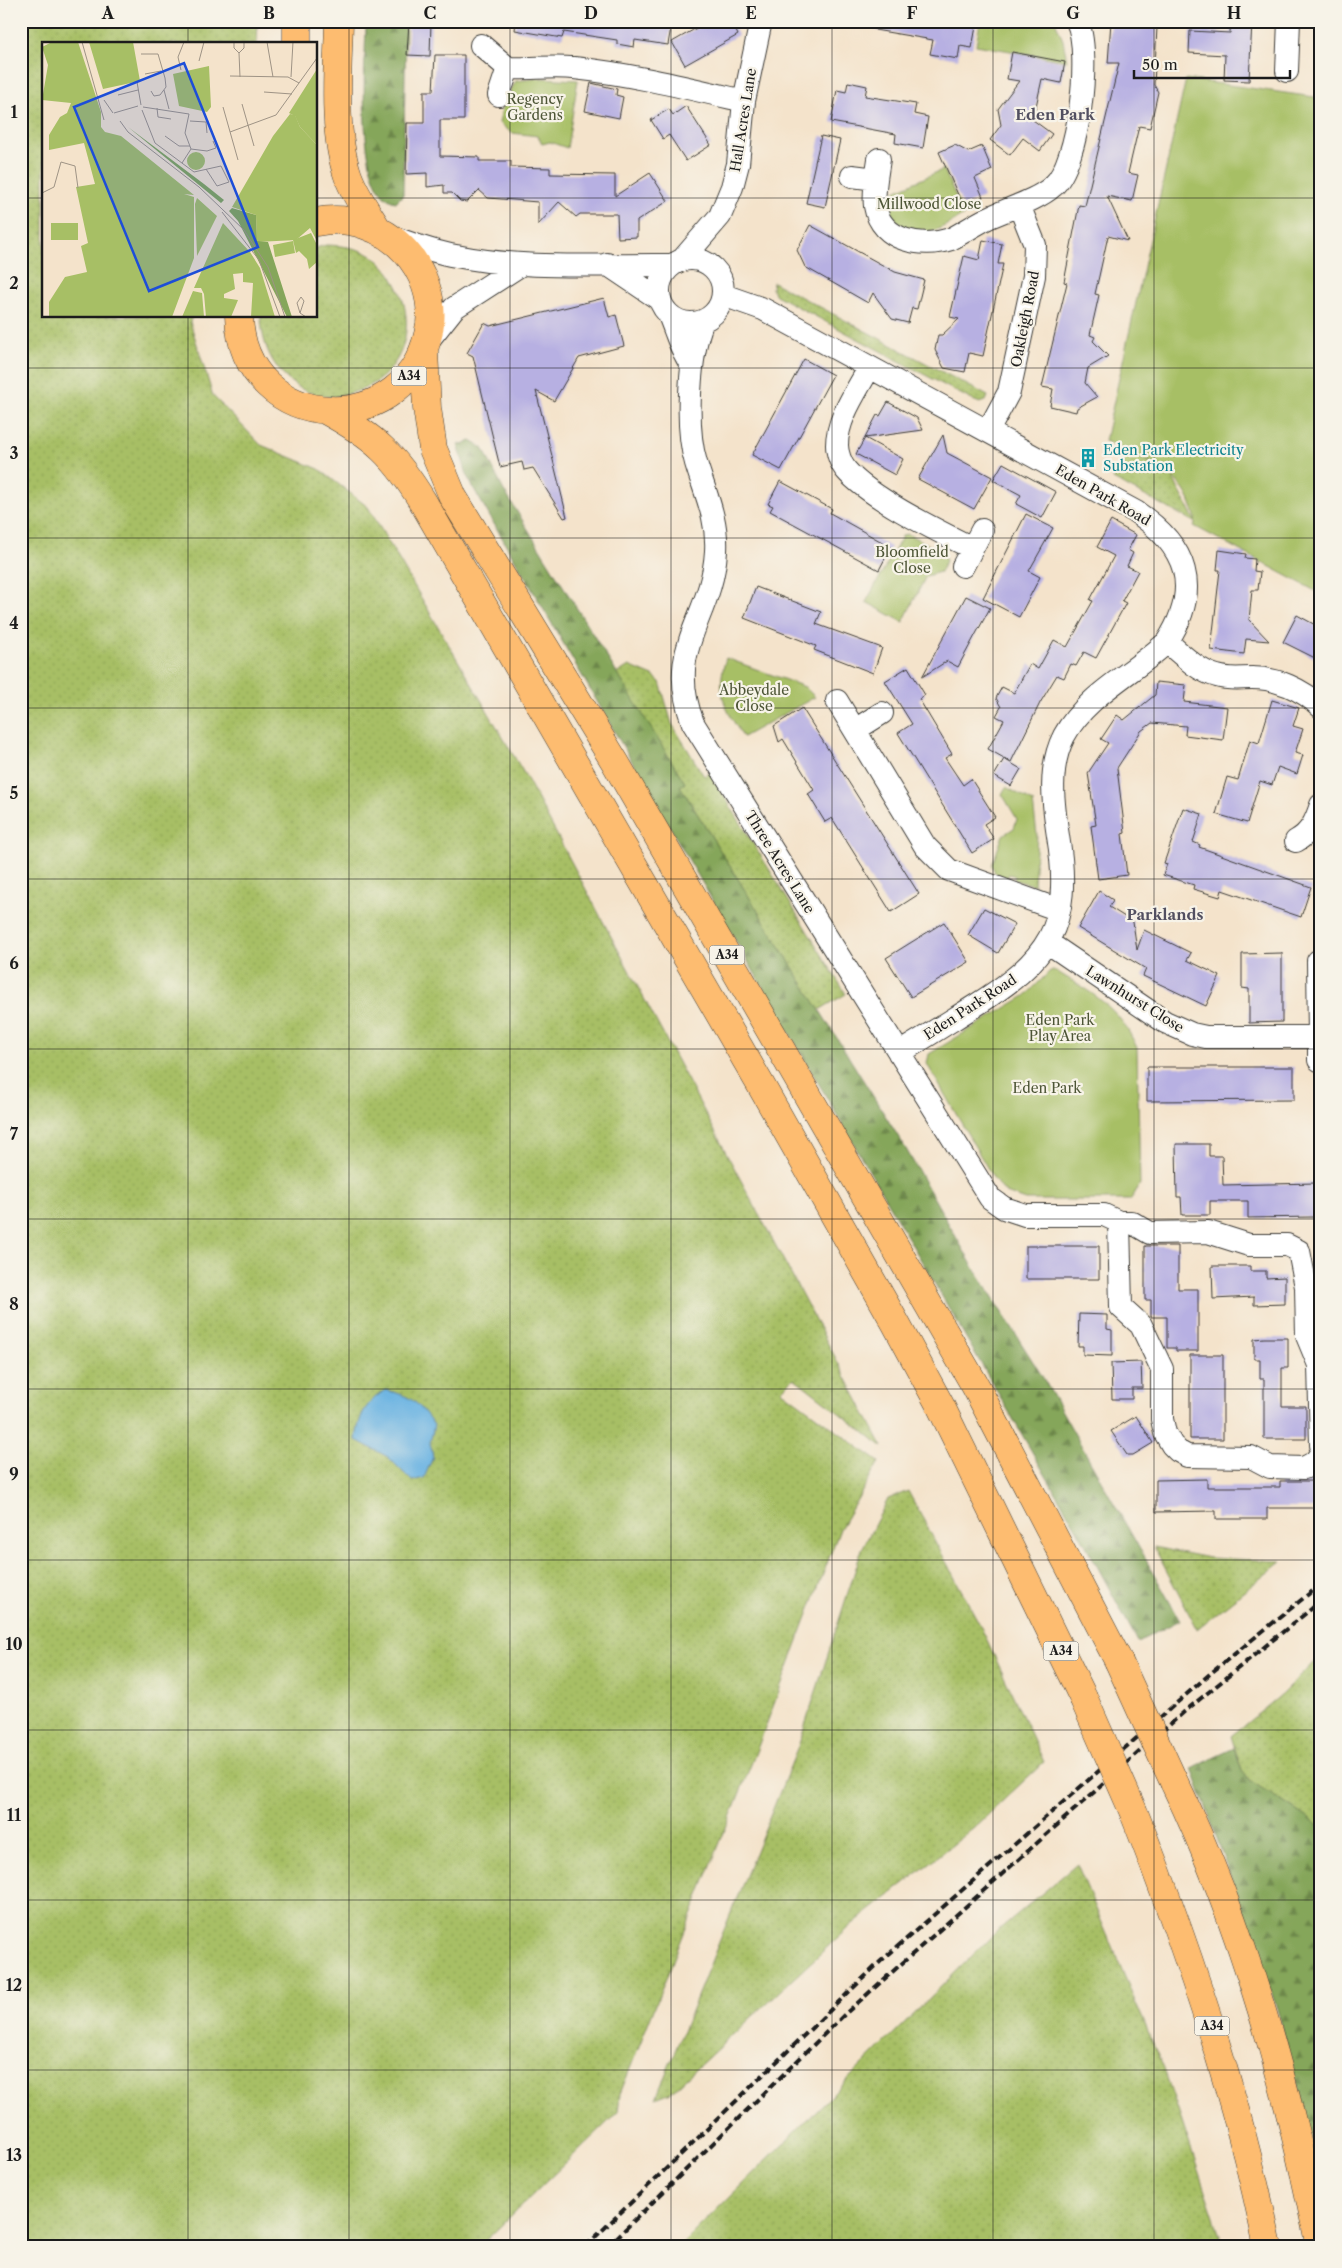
<svg xmlns="http://www.w3.org/2000/svg" width="1342" height="2268" viewBox="0 0 1342 2268" font-family="'Libre Caslon Text',serif">
<style>
.grass{fill:url(#grass-dots);stroke:#626e40}
.forest{fill:url(#forest-firs);stroke:#50613b}
.park{fill:#a7bf65;stroke:#626e40}
.water{fill:#6bb3e2;stroke:#44687f}
.building{fill:#b7b0e2}
.lines{fill:none;stroke-linecap:round;stroke-linejoin:round}
.street-casing{stroke:#3c3a36;stroke-width:24}
.highway-casing{stroke:#3c3a36;stroke-width:29}
.street{stroke:#fff;stroke-width:22}
.highway{stroke:#fdbc70;stroke-width:28}
.rail{stroke:#1c1c1c;stroke-width:4;stroke-dasharray:8 4;stroke-linecap:butt}
.highway-bridge-casing{stroke:#3c3a36;stroke-width:29;stroke-linecap:butt}
.highway-bridge{stroke:#fdbc70;stroke-width:28}
.grid{fill:none;stroke:#1c1c1c;stroke-width:1;stroke-opacity:0.55}
.labels{text-anchor:middle;stroke-width:4.5;stroke-linejoin:round;paint-order:stroke}
.shield{fill:#f7f3e8;stroke:#5e5c59;stroke-width:1}
.shield-label{font-size:12px;font-weight:bold;fill:#1c1c1c}
.park-label{font-size:14px;fill:#4d5536;stroke:#f7f3e8}
.street-label{font-size:14px;fill:#1c1c1c;stroke:#f7f3e8}
.culture-label{font-size:14px;fill:#0d838f;stroke:#f7f3e8;text-anchor:start}
.neighbourhood-label{font-size:15px;font-weight:bold;fill:#525061;stroke:#f7f3e8}
.inset-road{fill:none;stroke:#9e9385;stroke-width:1}
.view{fill:#1d4ed8;fill-opacity:0.15;stroke:#1d4ed8;stroke-width:2.5}
.inset-edge{fill:none;stroke:#1c1c1c;stroke-width:2.5}
.neatline{fill:none;stroke:#1c1c1c;stroke-width:2}
.grid-label{font-size:16px;text-anchor:middle;font-weight:bold;fill:#1c1c1c}
</style>
<defs>
<pattern id="grass-dots" width="8" height="8" patternUnits="userSpaceOnUse" patternTransform="scale(1.25)"><rect width="8" height="8" fill="#a7bf65"/><path d="M2 2h.1M6 6h.1" fill="none" stroke="#8fa457" stroke-width="1.8" stroke-linecap="round"/></pattern>
<pattern id="forest-firs" width="22" height="20" patternUnits="userSpaceOnUse" patternTransform="scale(1.25)"><rect width="22" height="20" fill="#85a65a"/><path d="M5 1l3.5 6h-7zM16 11l3.5 6h-7z" fill="#6c864a"/></pattern>
</defs>
<rect width="100%" height="100%" fill="#f7f3e8"/>
<filter id="ink" filterUnits="userSpaceOnUse"><feTurbulence type="fractalNoise" baseFrequency=".02" numOctaves="2"/><feDisplacementMap in="SourceGraphic" scale="10" xChannelSelector="R" yChannelSelector="G"/><feConvolveMatrix kernelMatrix="1 2 1 2 8 2 1 2 1" color-interpolation-filters="sRGB"/></filter>
<filter id="wash" filterUnits="userSpaceOnUse"><feTurbulence type="fractalNoise" baseFrequency=".0096" numOctaves="4" result="noise"/><feDisplacementMap in="SourceGraphic" scale="20" xChannelSelector="R" yChannelSelector="G"/><feGaussianBlur stdDeviation="1.12" result="paint"/><feColorMatrix in="noise" values="0 0 0 0 0 0 0 0 0 0 0 0 0 0 0 0 0 1.4 0 .05"/><feComposite in="paint" operator="in"/></filter>
<g filter="url(#wash)">
<rect width="100%" height="100%" fill="#f4e3cb"/>
<path class="grass" d="M21,21H258L257,44H44V316H192L190,322L213,396L261,445L319,469L368,507L525,775L883,1447L794,1378L781,1390L879,1462L840,1529L756,1752L620,2094L618,2112L479,2247H21Z
M326,245C360,246 381,254 397,286C419,328 401,379 354,392C344,395 333,398 324,396C284,391 261,353 261,316H316V248Z
M773,282L988,396L986,401L980,403L970,399L787,301L776,295L772,289Z
M1126,451L1170,472L1196,523L1113,479Z
M629,666L653,676L660,682L672,724L704,776L710,773L846,994L819,1010L680,786L685,783L616,674Z
M908,1491L979,1623L1044,1762L974,1828L849,1927L671,2092L656,2098L798,1747L862,1549L888,1499Z
M1154,1547L1209,1558L1282,1561L1197,1629Z
M1321,1655V1827L1249,1780L1242,1771L1231,1736L1281,1695Z
M1077,1864L1164,2069L1224,2247H679L996,1932Z"/>
<path class="forest" d="M366,21H406L403,195L396,202C353,196 366,55 366,21Z
M471,441L483,448L503,489L685,783L680,786L906,1149L972,1265L1042,1376L1180,1620L1138,1642L1083,1540L947,1305L479,498L468,478L458,445Z
M1234,1748L1242,1771L1249,1780L1321,1827V2173L1277,2009L1192,1768Z"/>
<path class="park" d="M980,21H1055L1063,40L1067,61L976,45Z
M540,78L578,80L567,148L550,142L542,144L538,136L512,133L499,123L503,103L516,81Z
M1186,79L1321,98V594L1194,526C1197,520 1194,513 1192,507C1179,467 1140,458 1105,441Z
M944,169L964,215C955,220 946,226 936,230C910,240 889,220 886,195Z
M908,534L942,552L946,561L940,572L926,576L903,622L866,602L903,535Z
M726,658L805,687L815,697L743,737C725,708 715,693 726,658Z
M1006,787L1033,802L1037,835L1034,885L1014,880L1015,876L1009,874L1007,878L995,873L992,865L1003,835L1014,828L1017,819L1002,794Z
M1050,971H1056C1093,994 1119,1006 1137,1048L1140,1184L1131,1200H1026L1006,1193L995,1181L927,1064L929,1054L1025,996Z"/>
<path class="water" d="M385,1390C413,1396 418,1403 434,1425L430,1443L433,1457L424,1478L412,1481L388,1457L356,1440C359,1415 365,1404 385,1390Z"/>
<g id="blocks">
<path class="building" d="M409,21H431L430,56L407,55Z
M516,21H672L668,45L635,40L634,47L617,44V40L564,32L562,38L515,30Z
M709,21H731L738,35L685,65L672,42Z
M875,21H977L972,48L960,46L958,59L930,54L933,40L875,30Z
M1111,21H1154L1153,27H1157L1154,85L1158,92L1150,128L1139,126L1128,173L1138,175L1132,201L1107,196L1128,241L1108,236L1095,294L1099,295L1090,335L1095,337L1093,341L1108,356L1088,368L1085,383L1097,397L1077,408L1076,412L1050,406L1053,389L1042,387L1067,283L1064,282L1079,205L1085,206L1119,63H1108Z
M1231,21H1252L1249,81L1224,80L1225,55L1189,53L1190,31L1230,33Z
M1012,52L1065,62L1061,83L1042,79L1033,120L1052,134L1040,151L1023,138L1010,155L990,140L1001,125L998,109L1019,81L1007,79Z
M435,55H464V120H440V156L479,157V161H511V167L550,168V174L615,175V196L650,173L668,201L637,221V237L618,238L617,214H580L576,217L559,202L538,225V202L488,198L479,190L467,202L460,201L452,193H444V185L427,187V173L406,174L407,123H424V91H433Z
M848,82L867,86L865,96L916,104L914,114L928,117L923,148L895,143L896,134L831,122L837,90L846,92Z
M591,83L617,89L616,95L623,97L619,118L585,111Z
M686,106L711,145L686,161L669,135L663,139L651,120L669,109L673,115Z
M821,136L840,140L825,207L806,203Z
M955,145L968,152L982,146L992,170L975,178L983,197L963,206L939,152Z
M810,225L895,272L924,280L917,309L912,308L908,323L892,319L873,293L868,303L805,267L797,250Z
M983,240L1002,244L998,264H1003L983,356L969,353L965,372L944,368L935,350L938,335H942L959,319L950,317L964,256L979,260Z
M604,298L609,317L616,315L624,346L579,358L554,401L536,391L567,517L564,518L533,468L524,470L522,462L500,467L473,356L467,353L484,323L490,326Z
M804,359L833,375L781,470L752,455Z
M888,402L917,418L923,430L865,438L877,415L880,416Z
M943,435L947,453L992,477L974,509L918,479Z
M865,438L903,459L895,475L856,454Z
M1003,463L1056,492L1042,518L1016,504L1021,495L993,480Z
M780,481L832,509L830,513L891,547L879,570L770,511L773,506L768,504Z
M1026,514L1053,528L1029,571L1040,577L1019,617L983,598Z
M1111,521L1136,535L1128,550L1133,553L1127,566L1138,571L1122,601L1126,603L1096,658L1084,652L1076,666L1071,664L1064,678L1057,675L1040,703L1011,762L988,749L1004,720L996,716L1001,707L996,698L1002,687L1014,693L1030,664L1038,669L1054,640L1067,647L1093,601L1090,600L1114,556L1097,547Z
M1219,550L1246,554L1245,558L1255,559L1254,571L1260,572L1258,590H1252L1249,620L1269,641L1246,639L1244,654L1211,650L1220,570H1217Z
M756,587L821,612L816,624L882,648L873,673L814,650L816,646L744,618Z
M966,596L990,608L958,667L947,661L922,677Z
M1297,615L1321,628V661L1283,642Z
M908,667L925,695L919,699L952,754L945,758L963,785L971,779L995,817L984,824L994,839L972,853L898,733L912,724L885,681Z
M1156,682L1186,685L1184,702L1227,707L1223,740L1185,735L1186,726L1152,723L1141,731L1117,768L1125,833L1122,834L1127,875L1098,879L1091,826L1096,825L1088,773L1108,743L1101,739L1117,715L1124,720L1155,695Z
M1272,700L1299,708L1293,726L1303,729L1295,753L1303,755L1297,774L1278,767L1272,785L1260,781L1247,823L1216,814L1227,777L1238,780L1250,740L1259,743Z
M802,708L919,894L891,912L832,818L825,822L808,794L814,790L783,739L779,742L774,726Z
M1004,759L1021,769L1011,786L994,776Z
M1183,808L1202,814L1193,842L1200,845L1199,847L1311,887L1301,917L1222,890L1220,897L1193,889L1194,885L1163,875L1167,864L1164,863Z
M1099,891L1113,900L1109,907L1133,922L1137,950L1144,930L1191,953L1187,960L1220,976L1206,1006L1143,976L1146,969L1078,928Z
M984,908L1015,924L998,953L968,935Z
M944,922L969,962L911,997L886,958Z
M1282,953V1022L1249,1023V989L1242,988V954Z
M1147,1067H1294V1100L1147,1101Z
M1176,1144H1209V1156H1222L1223,1185L1317,1183V1217L1248,1218V1201H1210V1215H1182L1181,1197H1177Z
M1026,1246H1099V1279H1026Z
M1145,1246H1178V1289H1198V1351H1176V1348H1167V1317H1151V1300H1145Z
M1212,1266H1250V1271H1266V1278L1285,1277V1304L1254,1305V1297L1213,1299Z
M1079,1314L1107,1315V1329L1112,1330V1356L1083,1355V1346H1078Z
M1264,1338H1288V1368H1282V1406H1306V1439H1264V1379H1260V1359H1254V1339Z
M1190,1355H1223V1439H1190Z
M1141,1362L1142,1388H1132V1399H1112L1111,1363Z
M1136,1416L1153,1443L1133,1455H1127L1111,1431Z
M1207,1479V1487H1280V1481H1314V1508H1267V1519H1216V1511L1156,1512V1480Z"/>
</g>
</g>
<g filter="url(#ink)">
<use href="#blocks" fill-opacity="0" stroke="#3c3a36" stroke-width="1"/>
<g class="lines">
<g class="street-casing">
<path id="street" d="M481,45L508,68L499,95
M508,68C530,69 552,66 574,68C631,74 688,88 744,101
M1287,71L1289,21
M879,159C877,174 873,191 875,206C881,242 923,248 951,239C964,232 976,224 988,218C1007,209 1038,200 1053,186C1079,164 1092,52 1077,21
M852,176L876,179
M390,236C412,244 433,252 456,256C526,270 600,264 671,265
M659 291a32 32 0 1 1 64 0a32 32 0 1 1-64 0Z
M683,259L720,216L732,187L738,164L744,101L761,21
M607,264L659,299
M723,295L763,309L1136,512C1187,546 1202,588 1167,642C1134,673 1086,695 1064,736C1048,767 1053,803 1058,836C1073,927 1048,960 973,1007C949,1022 924,1038 899,1053
M669,315C677,334 680,349 692,366
M703,321C689,354 685,427 696,463C705,493 718,519 716,551C712,620 664,646 693,723L990,1198L1004,1208L1025,1215H1104L1119,1222H1131L1150,1233L1208,1232L1249,1245H1287L1299,1251L1306,1287L1307,1336L1319,1365L1321,1445
M427,342L454,308L522,264
M869,368C857,391 837,418 837,445C837,453 841,464 846,470C870,498 938,531 972,548
M988,431L1009,392L1034,276L1035,245L1019,205
M963,566L982,530
M1167,642C1182,655 1198,671 1217,676C1229,680 1240,678 1252,678C1277,678 1302,689 1321,707
M837,701L925,846L949,870L1059,910
M855,730L882,713
M1296,841C1311,833 1316,820 1321,805
M1047,942L1165,1022L1192,1034L1206,1037H1319L1318,961
M1319,1037V1060
M1119,1222L1121,1307L1141,1325L1162,1369V1419L1165,1433L1172,1445L1178,1451L1187,1456L1251,1457L1270,1467L1304,1468L1315,1462L1321,1453"/>
</g>
<g class="highway-casing">
<path id="highway" d="M297,21V44
M339,21C338,69 332,131 348,176C355,195 367,212 378,230
M239,316C242,435 413,445 430,324C433,298 423,270 405,251C383,227 349,215 316,222
M424,352L427,408L433,449L453,497L615,762L976,1387L1118,1660
M327,411C375,437 395,456 423,502L759,1082L895,1322L940,1405L1083,1697
M1174,1782C1245,1929 1288,2088 1320,2247
M1134,1813C1190,1954 1238,2098 1268,2247"/>
</g>
<use href="#street" class="street"/>
<use href="#highway" class="highway"/>
<path class="rail" d="M585,2247L881,1961L1211,1673L1321,1584
M607,2247L844,2015L1184,1712L1321,1601"/>
<g class="highway-bridge-casing">
<path id="highway-bridge" d="M1118,1660L1174,1782
M1083,1697L1134,1813"/>
</g>
<use href="#highway-bridge" class="highway-bridge"/>
</g>
</g>
<path class="grid" d="M188,21V44M349,21V2247M510,21V2247M671,21V2247M832,21V2247M993,21V2247M1154,21V2247M21,198H44M316,198H1321M188,316V2247M21,368H1321M21,538H1321M21,708H1321M21,879H1321M21,1049H1321M21,1219H1321M21,1389H1321M21,1560H1321M21,1730H1321M21,1900H1321M21,2070H1321"/>
<defs>
<g id="building-bare" transform="scale(1.5)"><path d="M-4-6H4V6H1V3H-1V6H-4ZM-2.5-4.3h1.7v1.8h-1.7ZM.8-4.3h1.7v1.8H.8ZM-2.5-1h1.7V.8h-1.7ZM.8-1h1.7V.8H.8Z" fill="#0f9aa8" stroke="#f7f3e8" stroke-width="2.5" paint-order="stroke"/></g>
</defs>
<g fill-rule="evenodd">
<use href="#building-bare" x="1088" y="458"/>
</g>
<g class="labels">
<g class="shield">
<rect x="391.5" y="366.5" width="35" height="19" rx="4"/>
<rect x="709.5" y="945.5" width="35" height="19" rx="4"/>
<rect x="1043.5" y="1641.5" width="35" height="19" rx="4"/>
<rect x="1194.5" y="2016.5" width="35" height="19" rx="4"/>
</g>
<g class="shield-label">
<text x="409" y="380">A34</text>
<text x="727" y="959">A34</text>
<text x="1061" y="1655">A34</text>
<text x="1212" y="2030">A34</text>
</g>
<g class="park-label">
<text x="535" y="104">Regency<tspan x="535" dy="16">Gardens</tspan></text>
<text x="929" y="209">Millwood Close</text>
<text x="912" y="557">Bloomfield<tspan x="912" dy="16">Close</tspan></text>
<text x="754" y="695">Abbeydale<tspan x="754" dy="16">Close</tspan></text>
<text x="1060" y="1025">Eden Park<tspan x="1060" dy="16">Play Area</tspan></text>
<text x="1047" y="1093">Eden Park</text>
</g>
<g class="street-label">
<text transform="translate(743 120) rotate(-81)" y="5">Hall Acres Lane</text>
<text transform="translate(1025 319) rotate(-79)" y="5">Oakleigh Road</text>
<text transform="translate(1103 495) rotate(30)" y="5">Eden Park Road</text>
<text transform="translate(780 862) rotate(58)" y="5">Three Acres Lane</text>
<text transform="translate(1135 999) rotate(32)" y="5">Lawnhurst Close</text>
<text transform="translate(970 1007) rotate(-33)" y="5">Eden Park Road</text>
</g>
<g class="culture-label">
<text x="1103" y="455">Eden Park Electricity<tspan x="1103" dy="16">Substation</tspan></text>
</g>
<g class="neighbourhood-label">
<text x="1055" y="120">Eden Park</text>
<text x="1165" y="920">Parklands</text>
</g>
</g>
<g transform="translate(42 42)">
<rect width="275" height="275" fill="#f4e3cb"/>
<path d="M10,0H36L59,70V85L63,90L79,94L152,153L142,152L152,155V216L130,275H7V260L23,235L45,230L39,204L46,201L34,145L53,142L42,101L7,108V93L18,75L25,71L29,61L0,58L6,23L0,5ZM248,72L253,73L258,85L275,103V199L268,186L254,198L215,200L214,173L190,165L231,94ZM155,156L175,174L155,214L153,162ZM181,181L208,210L218,226L233,275H209L211,241L201,240V231L191,232L193,247L182,252V256L196,258L189,275H164L162,252L159,246H152ZM151,249L160,251L162,275H140Z" fill="#a7bf65"/>
<path d="M86,85L162,142L182,158L179,161ZM190,166L214,173L215,199L226,200L250,275H245L196,179L187,169Z" fill="#85a65a"/>
<path d="M47,0H91L98,39L61,47ZM167,24L169,65L165,70L137,64L131,32ZM275,27V103L258,85L253,74L247,71ZM145 119a9 9 0 1 1 18 0a9 9 0 1 1-18 0ZM9,181H36V198H9ZM269,191L275,203V220L267,227L265,217L257,209L254,211L251,198ZM251,199L253,211L233,215L231,203Z" fill="#a7bf65"/>
<path class="inset-road" d="M40,0L62,78M192,0V6L197,11L202,6V0M225,0L231,35M197,11L198,35M99,12H116L123,36L124,45L118,53L112,54L109,49M157,19L162,0M139,28L136,15L142,0M103,32L119,29M188,34L246,35L257,41M249,35L251,0M95,40L99,63M122,48L127,67M222,50L250,52M76,53L96,48M62,58L71,71M200,62L212,104M101,65L147,72L143,91L149,107L140,121M181,65L196,118M115,66L116,75L129,77M100,68L113,101L152,130L179,124L187,140L175,144L164,127M72,71L96,64M78,79L86,90L157,145L202,188L226,225L243,275M148,79L164,80L165,91M188,90L234,73L275,16M123,94L137,104H148M149,107L165,109L174,106L171,99M33,124L36,146M0,151L12,145L19,120L33,124M180,170L217,218L238,275M258,271L262,259L259,255L255,261L258,271L264,275"/>
<path class="view" d="M142,21L216,205L107,249L32,65Z"/>
<rect width="275" height="275" class="inset-edge"/>
</g>
<rect width="1342" height="2268" fill="none" stroke="#f7f3e8" stroke-width="55"/>
<path d="M1134 70v8h156v-8" fill="none" stroke="#1c1c1c" stroke-width="2.5"/>
<text x="1142" y="70" font-size="15" fill="#1c1c1c" stroke="#f7f3e8" stroke-width="4" paint-order="stroke">50 m</text>
<rect x="28" y="28" width="1286" height="2212" class="neatline"/>
<g class="grid-label">
<text x="108" y="19">A</text>
<text x="269" y="19">B</text>
<text x="430" y="19">C</text>
<text x="591" y="19">D</text>
<text x="751" y="19">E</text>
<text x="912" y="19">F</text>
<text x="1073" y="19">G</text>
<text x="1234" y="19">H</text>
<text x="14" y="118">1</text>
<text x="14" y="289">2</text>
<text x="14" y="459">3</text>
<text x="14" y="629">4</text>
<text x="14" y="799">5</text>
<text x="14" y="969">6</text>
<text x="14" y="1140">7</text>
<text x="14" y="1310">8</text>
<text x="14" y="1480">9</text>
<text x="14" y="1650">10</text>
<text x="14" y="1821">11</text>
<text x="14" y="1991">12</text>
<text x="14" y="2161">13</text>
</g>
</svg>
